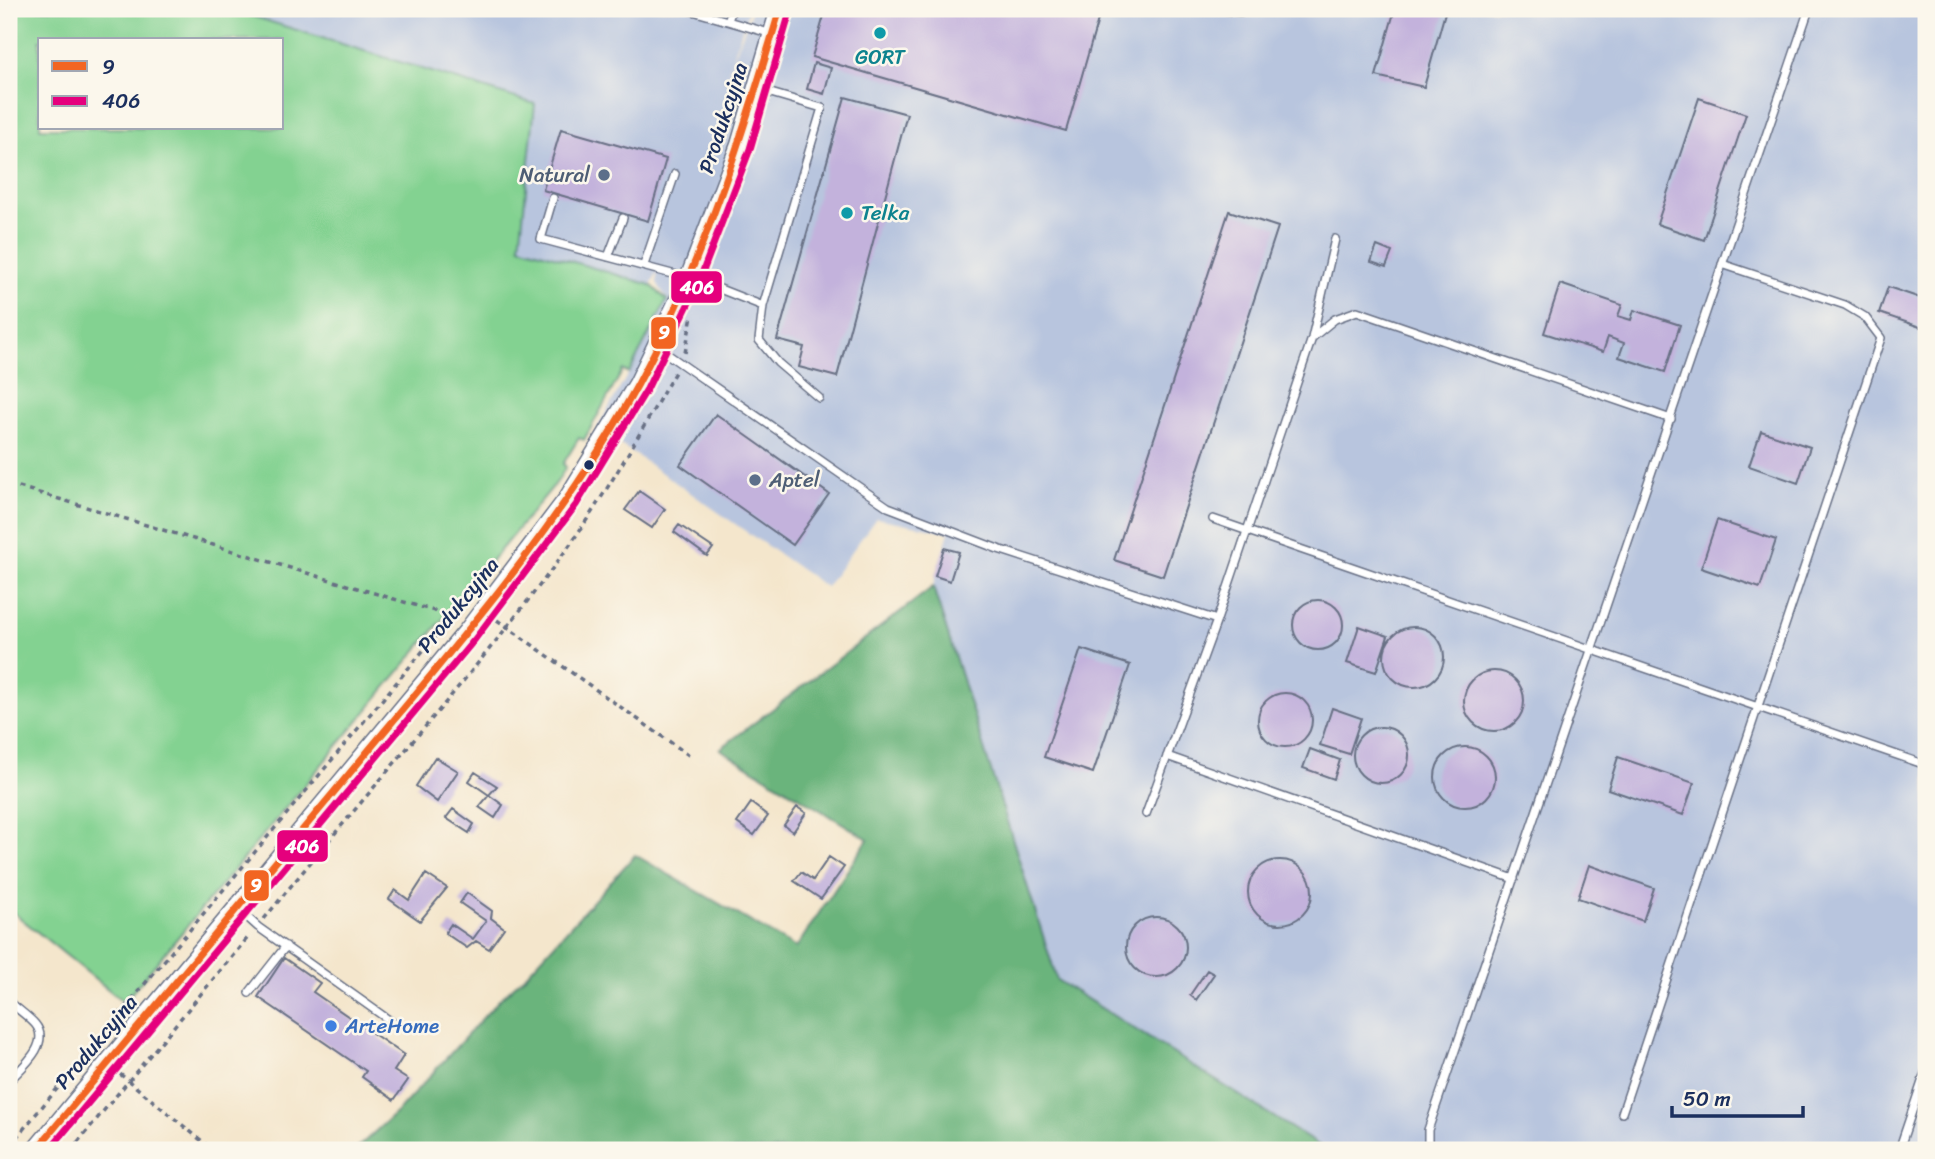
<svg xmlns="http://www.w3.org/2000/svg" width="1935" height="1159" viewBox="0 0 1935 1159" font-family="Sriracha,sans-serif">
<style>
.industrial{fill:#b8c5de}
.green{fill:#83d291;stroke:#4f8078;stroke-width:2;fill-rule:evenodd}
.forest{fill:#6ab47b;stroke:#42726c;stroke-width:2}
.building{fill:#c3b2dc}
.lines{fill:none;stroke-linecap:round;stroke-linejoin:round}
.service-casing{stroke:#676f84;stroke-width:10}
.tertiary-casing{stroke:#676f84;stroke-width:21}
.path{stroke:#676f84;stroke-width:3.5;stroke-dasharray:5 5;stroke-linecap:butt}
.service{stroke:#fff;stroke-width:7}
.tertiary{stroke:#fff;stroke-width:18}
.bus-1-casing{stroke:#fbf7ec;stroke-width:12}
.bus-2-casing{stroke:#fbf7ec;stroke-width:12}
.bus-1{stroke:#f26522;stroke-width:7}
.bus-2{stroke:#e5007d;stroke-width:7}
.culture-dot{fill:#0f9aa8;stroke:#fbf7ec;stroke-width:2.5}
.service-dot{fill:#5c6f8a;stroke:#fbf7ec;stroke-width:2.5}
.bus-dot{fill:#1b2f5e;stroke:#fbf7ec;stroke-width:2.5}
.shop-dot{fill:#3f7fe0;stroke:#fbf7ec;stroke-width:2.5}
.labels{text-anchor:middle;stroke-width:5;stroke-linejoin:round;paint-order:stroke}
.culture-label{font-size:21px;fill:#0d838f;stroke:#fbf7ec}
.street-label{font-size:21px;fill:#1b2f5e;stroke:#fbf7ec}
.service-label{font-size:21px;fill:#4e5e75;stroke:#fbf7ec;text-anchor:end}
.shop-label{font-size:21px;fill:#366cbe;stroke:#fbf7ec;text-anchor:start}
.line-badge{stroke:#fbf7ec;stroke-width:2.5}
.badge-label{font-size:19px;text-anchor:middle;font-weight:bold;fill:#fff}
</style>
<rect width="100%" height="100%" fill="#fbf7ec"/>
<filter id="ink" filterUnits="userSpaceOnUse"><feTurbulence type="fractalNoise" baseFrequency=".0143" numOctaves="2"/><feDisplacementMap in="SourceGraphic" scale="14" xChannelSelector="R" yChannelSelector="G"/><feConvolveMatrix kernelMatrix="1 2 1 2 8 2 1 2 1" color-interpolation-filters="sRGB"/></filter>
<filter id="wash" filterUnits="userSpaceOnUse"><feTurbulence type="fractalNoise" baseFrequency=".00686" numOctaves="4" result="noise"/><feDisplacementMap in="SourceGraphic" scale="28" xChannelSelector="R" yChannelSelector="G"/><feGaussianBlur stdDeviation="1.57" result="paint"/><feColorMatrix in="noise" values="0 0 0 0 0 0 0 0 0 0 0 0 0 0 0 0 0 1.4 0 .05"/><feComposite in="paint" operator="in"/></filter>
<g filter="url(#wash)">
<rect width="100%" height="100%" fill="#f4e6cc"/>
<path class="industrial" d="M229,9H749L724,84L752,9H1926V1150H1326L1057,980L933,586L949,532L876,518L826,587L597,428L646,343L667,299L657,283V272L651,285L520,247L535,104Z"/>
<path class="green" d="M9,9H229L535,104L520,246L651,285L667,300L629,373L623,370L584,440L579,438L563,464L566,467L557,482L124,1002L9,909ZM40,40H282V128H40Z"/>
<path class="forest" d="M933,587L1057,980L1326,1150H355L400,1109L500,999L525,976L635,855L796,948L868,839L720,749Z"/>
<g id="blocks">
<path class="building" d="M826,9H1101L1066,131L812,57Z
M1395,9H1446L1424,87L1376,76Z
M814,63L831,68L824,94L807,89Z
M845,97L907,114L837,377L799,367L804,347L777,340Z
M1699,98L1746,114L1704,240L1657,224Z
M561,129L666,159L648,221L543,190Z
M1229,211L1278,227L1163,576L1114,560Z
M1377,246L1392,252L1386,267L1371,262Z
M1560,284L1622,305L1618,316L1631,320L1634,310L1680,325L1665,372L1619,357L1624,343L1608,337L1603,352L1544,333Z
M1888,287L1926,300V329L1879,313Z
M716,414L829,494L793,545L680,465Z
M1761,431L1810,447L1798,483L1749,466Z
M639,491L665,509L652,528L625,510Z
M1717,520L1776,540L1760,588L1701,568Z
M679,525L713,548L707,556L674,532Z
M944,548L959,552L950,581L935,576Z
M1293 625a25 25 0 1 1 50 0a25 25 0 1 1-50 0Z
M1359,626L1388,636L1376,672L1347,663Z
M1384 657a30 30 0 1 1 60 0a30 30 0 1 1-60 0Z
M1081,649L1130,665L1093,773L1044,757Z
M1464 701a30 30 0 1 1 60 0a30 30 0 1 1-60 0Z
M1258 720a27 27 0 1 1 54 0a27 27 0 1 1-54 0Z
M1332,708L1361,718L1349,754L1320,745Z
M1353 755a28 28 0 1 1 56 0a28 28 0 1 1-56 0Z
M1435 777a30 30 0 1 1 60 0a30 30 0 1 1-60 0Z
M1310,749L1340,760L1334,779L1303,768Z
M435,757L458,771L437,802L416,786Z
M1618,757L1694,783L1683,815L1608,789Z
M475,772L497,786L489,795L469,781Z
M489,795L503,805L495,818L479,807Z
M751,803L768,816L754,835L737,823Z
M797,807L806,813L793,832L784,825Z
M453,809L474,824L469,833L446,818Z
M829,857L844,867L821,899L794,881L801,872L813,880Z
M1248 892a32 32 0 1 1 64 0a32 32 0 1 1-64 0Z
M1589,865L1654,888L1643,921L1578,898Z
M426,874L447,888L420,921L389,899L395,890L409,900Z
M467,893L492,911L491,918L504,928L489,949L476,941L467,948L445,933L451,924L473,939L486,921L460,903Z
M1126 947a30 30 0 1 1 60 0a30 30 0 1 1-60 0Z
M284,958L320,983L313,992L404,1055L394,1071L408,1080L394,1100L362,1077L366,1071L258,997Z
M1207,970L1214,974L1196,1000L1190,995Z"/>
</g>
</g>
<g filter="url(#ink)">
<use href="#blocks" fill-opacity="0" stroke="#676f84" stroke-width="2"/>
<g class="lines">
<g class="service-casing">
<path id="service" d="M686,9L772,34
M1217,9L1240,12L1249,9
M728,21L732,9
M757,89L822,108L763,306L759,340L778,363L819,398
M553,198L541,239L702,282L763,306
M608,257L623,218
M644,265L675,174
M1313,337L1335,319L1357,311L1671,419
M657,347L888,507L998,549L1217,620L1146,814
M1213,519L1926,765
M1217,620L1312,338L1335,239
M1167,756L1514,879
M237,908L258,927L396,1025
M249,993L286,946
M9,1001C17,1009 28,1016 35,1024C52,1044 21,1068 9,1081
M1622,1113L1881,338L1865,317L1845,305L1722,264
M9,1149L11,1150
M1428,1150V1130L1809,9
M1899,1150L1926,1070"/>
</g>
<g class="tertiary-casing">
<path id="tertiary" d="M36,1150L467,632L567,500L638,384L689,279L740,145L780,9"/>
</g>
<path class="path" d="M685,353L692,315
M9,484L441,613L448,618
M497,620L690,756
M264,919C362,798 468,682 561,557C604,498 639,435 675,372
M120,1074L213,1150
M16,1138L493,567
M71,1150L250,935"/>
<use href="#service" class="service"/>
<use href="#tertiary" class="tertiary"/>
<g class="bus-1-casing">
<path id="bus-1" d="M36,1150C145,1019 254,888 364,756C462,638 564,520 638,384C702,265 742,137 780,9"/>
</g>
<g class="bus-2-casing">
<path id="bus-2" d="M49,1150L475,639L576,505L647,389L698,284L750,149L790,12"/>
</g>
<use href="#bus-1" class="bus-1"/>
<use href="#bus-2" class="bus-2"/>
</g>
</g>
<g class="culture-dot">
<circle cx="880" cy="33" r="7"/>
<circle cx="847" cy="213" r="7"/>
</g>
<g class="service-dot">
<circle cx="604" cy="175" r="7"/>
<circle cx="755" cy="480" r="7"/>
</g>
<circle class="bus-dot" cx="589" cy="465" r="6"/>
<circle class="shop-dot" cx="331" cy="1026" r="7"/>
<g class="labels">
<g class="culture-label">
<text x="880" y="64">GORT</text>
<text x="861" y="220" text-anchor="start">Telka</text>
</g>
<g class="street-label">
<text transform="translate(723 118) rotate(-72)" y="7">Produkcyjna</text>
<text transform="translate(458 605) rotate(-51)" y="7">Produkcyjna</text>
<text transform="translate(96 1042) rotate(-50)" y="7">Produkcyjna</text>
</g>
<g class="service-label">
<text x="590" y="182">Natural</text>
<text x="769" y="487" text-anchor="start">Aptel</text>
</g>
<g class="shop-label">
<text x="345" y="1033">ArteHome</text>
</g>
</g>
<g class="line-badge">
<rect x="670" y="270" width="53" height="34" rx="7" fill="#e5007d"/>
<rect x="650" y="316" width="27" height="34" rx="7" fill="#f26522"/>
<rect x="276" y="829" width="53" height="34" rx="7" fill="#e5007d"/>
<rect x="243" y="869" width="27" height="33" rx="7" fill="#f26522"/>
</g>
<g class="badge-label">
<text x="697" y="294">406</text>
<text x="664" y="339">9</text>
<text x="302" y="853">406</text>
<text x="256" y="892">9</text>
</g>
<rect width="1935" height="1159" fill="none" stroke="#fbf7ec" stroke-width="35"/>
<rect x="38" y="38" width="245" height="91" fill="#fbf7ec" stroke="#a1a7b3" stroke-width="2"/>
<rect x="52" y="61" width="35" height="10" fill="#f26522" stroke="#a1a7b3" stroke-width="2"/>
<text x="102" y="74" font-size="21" fill="#1b2f5e">9</text>
<rect x="52" y="96" width="35" height="10" fill="#e5007d" stroke="#a1a7b3" stroke-width="2"/>
<text x="102" y="108" font-size="21" fill="#1b2f5e">406</text>
<path d="M1672 1106v10h131v-10" fill="none" stroke="#1b2f5e" stroke-width="3.5"/>
<text x="1683" y="1106" font-size="21" fill="#1b2f5e" stroke="#fbf7ec" stroke-width="5" paint-order="stroke">50 m</text>
</svg>
